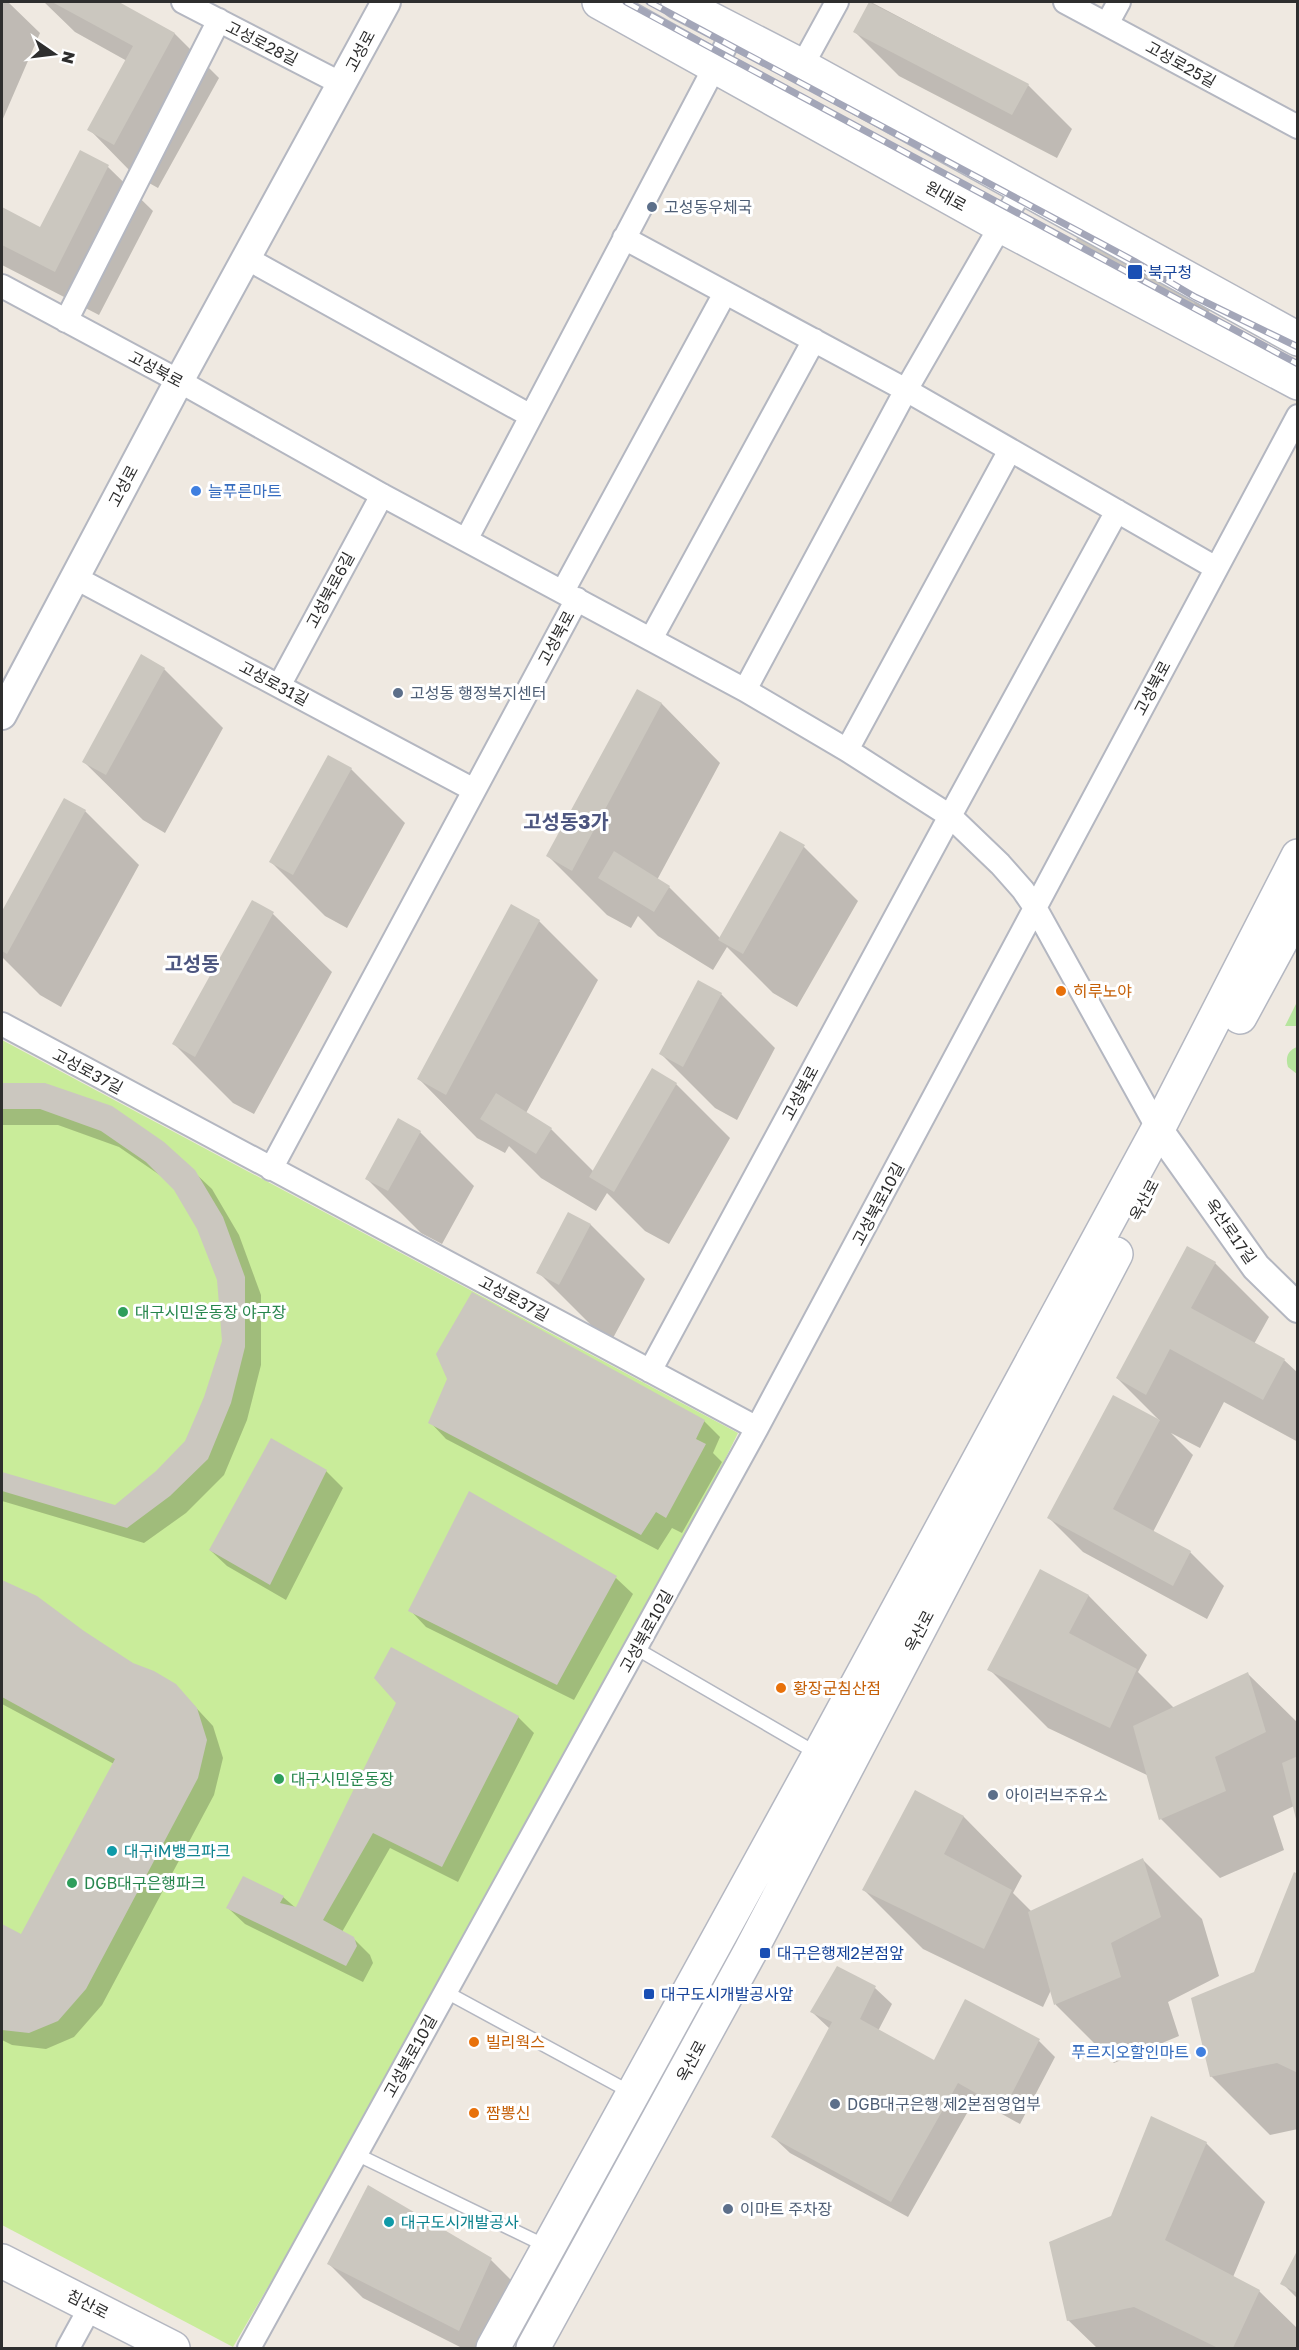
<svg xmlns="http://www.w3.org/2000/svg" width="1299" height="2350" viewBox="0 0 1299 2350" font-family="'Golos Text','Noto Sans KR',sans-serif">
<style>
.green{fill:#b6e59e}
.pitch{fill:#c9ec9a}
.shadow{fill:#0003}
.building{fill:#cbc7bf}
.lines{fill:none;stroke-linecap:round;stroke-linejoin:round}
.service-casing{stroke:#b4b7c1;stroke-width:15}
.minor-casing{stroke:#b4b7c1;stroke-width:26}
.tertiary-casing{stroke:#b4b7c1;stroke-width:32}
.secondary-casing{stroke:#b4b7c1;stroke-width:36}
.service{stroke:#fff;stroke-width:12}
.minor{stroke:#fff;stroke-width:22}
.tertiary{stroke:#fff;stroke-width:28}
.secondary{stroke:#fff;stroke-width:33}
.rail-casing{stroke:#a3a6b8;stroke-width:7}
.rail{stroke:#fff;stroke-width:4.5;stroke-dasharray:14;stroke-linecap:butt}
.service-dot{fill:#5c6f8a;stroke:#fff;stroke-width:2}
.transit-dot{fill:#1a4fb4;stroke:#fff;stroke-width:2}
.shop-dot{fill:#3f7fe0;stroke:#fff;stroke-width:2}
.food-dot{fill:#e8710a;stroke:#fff;stroke-width:2}
.leisure-dot{fill:#2e9e5b;stroke:#fff;stroke-width:2}
.culture-dot{fill:#0f9aa8;stroke:#fff;stroke-width:2}
.labels{text-anchor:middle;stroke-width:6;stroke-linejoin:round;paint-order:stroke}
.street-label{font-size:16px;fill:#2e2e2e;stroke:#fff}
.service-label{font-size:16px;fill:#4e5e75;stroke:#fff;text-anchor:start}
.transit-label{font-size:16px;fill:#164399;stroke:#fff;text-anchor:start}
.shop-label{font-size:16px;fill:#366cbe;stroke:#fff;text-anchor:start}
.food-label{font-size:16px;fill:#c56008;stroke:#fff;text-anchor:start}
.leisure-label{font-size:16px;fill:#27864d;stroke:#fff;text-anchor:start}
.culture-label{font-size:16px;fill:#0d838f;stroke:#fff;text-anchor:start}
.quarter-label{font-size:20px;font-weight:bold;fill:#4d5680;stroke:#fff}
</style>
<rect width="100%" height="100%" fill="#efe9e1"/>
<path class="green" d="M1297,1002V1026H1285Z
M1297,1047H1298L1297,1074L1288,1067C1285,1058 1288,1050 1297,1047Z"/>
<path class="pitch" d="M2,1040L738,1433L660,1592L455,1966L233,2347L2,2225Z"/>
<path class="shadow" d="M2,2H8L40,33L2,121Z
M44,2H116L175,34L219,78L158,188L133,174L89,129L127,61L75,32Z
M871,2L1028,85L1072,129L1057,158L899,76L855,32Z
M81,152L108,167L153,211L99,315L2,265V209L41,229Z
M1083,265L1215,301L1200,328Z
M164,669L223,728L165,833L143,820L84,762Z
M637,691L662,704L720,763L657,880L669,887L720,938L781,833L804,847L858,901L797,1007L773,993L727,947L713,970L658,936L638,916L631,928L607,915L548,856Z
M351,769L405,823L347,928L325,916L271,862Z
M65,800L85,811L139,865L61,1007L40,995L2,957V914Z
M253,902L273,914L332,972L254,1114L233,1103L174,1044Z
M539,921L598,980L526,1113L551,1129L594,1172L676,1084L730,1138L669,1244L645,1231L607,1193L596,1211L541,1178L509,1146L505,1153L477,1138L419,1079Z
M721,994L775,1048L737,1120L715,1108L661,1054Z
M2,1084H44L194,1172L212,1189L239,1235L261,1295V1365L247,1420L224,1475L186,1513L144,1543L2,1501V1474L115,1507L157,1472L186,1442L205,1397L223,1342L218,1280L199,1229L176,1190L164,1178L119,1147L58,1125H2Z
M420,1132L474,1186L442,1244L421,1233L367,1179Z
M569,1214L591,1225L645,1279L613,1338L592,1326L538,1272Z
M1215,1263L1269,1317L1254,1344L1284,1360L1298,1373V1442L1224,1402L1200,1448L1171,1433L1193,1455L1153,1532L1190,1552L1224,1586L1207,1619L1083,1552L1049,1518L1113,1397L1160,1421L1117,1378Z
M704,1421L720,1437L713,1453L722,1462L682,1533L672,1528L658,1550L446,1439L430,1422Z
M326,1471L343,1488L286,1600L227,1566L210,1550Z
M469,1493L616,1578L633,1594L574,1700L426,1627L410,1610Z
M1040,1571L1089,1596L1147,1655L1138,1672L1174,1708L1248,1674L1298,1723V1820L1294,1806L1273,1816L1284,1850L1220,1878L1161,1819L1149,1776L1048,1728L989,1669Z
M2,1581L36,1597L83,1632L133,1664L175,1685L213,1726L223,1758L214,1795L102,2005L74,2037L46,2049L12,2045L2,2040V1926L21,1936L114,1764L2,1704Z
M397,1703L518,1717L534,1733L458,1882L390,1848L342,1932L353,1938L370,1955L373,1963L363,1982L245,1924L228,1908L283,1897L297,1909Z
M915,1792L964,1817L1022,1876L1013,1893L1032,1912L1143,1860L1202,1919L1219,1976L1168,2002L1179,2036L1114,2063L1056,2005L1051,1990L1043,2007L923,1949L864,1890Z
M1298,1876V2129L1270,2135L1211,2076Z
M838,1968L875,1988L892,2004L878,2031L935,2062L1039,2041L1055,2057L1020,2124L975,2099L908,2217L790,2153L773,2137L830,2029L812,2012Z
M1206,2143L1265,2202L1233,2277L1259,2291L1298,2329V2348H1097L1068,2320L1113,2218Z
M1298,2253V2299L1282,2283Z
M491,2260L525,2294L501,2348H462L363,2298L329,2264Z"/>
<path class="building" d="M52,2H119L175,33L114,145L87,130L133,46Z
M869,2L1029,84L1012,115L853,32Z
M80,150L109,165L55,272L2,245V207L40,227Z
M1085,223L1203,287L1187,317L1069,253Z
M141,654L165,668L106,775L82,762Z
M637,689L662,703L572,871L546,856Z
M328,755L352,768L293,875L269,862Z
M64,798L86,810L7,954L2,951V911Z
M780,831L805,845L743,954L718,940Z
M614,851L670,886L654,912L598,878Z
M252,900L274,912L195,1057L172,1044Z
M511,904L540,920L446,1095L417,1079Z
M698,980L722,993L683,1067L659,1054Z
M652,1068L677,1083L614,1192L589,1177Z
M2,1083H45L112,1106L164,1142L195,1170L223,1217L245,1277V1347L231,1403L208,1459L170,1496L127,1528L2,1491V1472L115,1505L156,1471L185,1441L204,1397L222,1341L217,1280L197,1229L174,1190L146,1162L101,1131L40,1109H2Z
M496,1093L552,1128L536,1154L480,1119Z
M398,1118L421,1131L388,1191L365,1179Z
M568,1212L591,1224L559,1285L536,1273Z
M1187,1246L1216,1262L1191,1308L1285,1359L1263,1400L1170,1349L1146,1395L1116,1378Z
M472,1292L705,1420L696,1439L706,1444L666,1518L656,1512L641,1535L428,1423L447,1379L436,1354Z
M1113,1395L1160,1420L1113,1509L1191,1551L1173,1586L1047,1518Z
M271,1438L327,1470L270,1585L209,1550Z
M469,1491L617,1576L557,1685L408,1611Z
M1040,1569L1089,1595L1069,1633L1137,1669L1110,1728L987,1670Z
M2,1580L37,1596L84,1631L133,1663L154,1671L176,1684L197,1708L207,1740L198,1778L86,1989L58,2021L29,2033L2,2030V1924L21,1934L115,1759L2,1697Z
M391,1647L519,1716L442,1867L373,1833L323,1920L354,1937L357,1946L346,1966L226,1908L243,1876L284,1896L280,1903L296,1907L396,1703L374,1678Z
M1248,1672L1266,1732L1215,1757L1226,1791L1159,1820L1133,1726Z
M1298,1756V1823H1297L1282,1763Z
M915,1790L964,1816L944,1854L1012,1890L984,1949L862,1890Z
M1143,1858L1161,1917L1111,1943L1121,1977L1054,2005L1028,1912Z
M1294,1872L1298,1874V2073L1277,2063L1210,2077L1191,1998L1254,1972Z
M837,1966L876,1986L860,2019L934,2060L965,1999L1040,2039L1004,2109L958,2083L891,2202L771,2137L832,2022L810,2012Z
M1151,2116L1207,2142L1165,2240L1260,2290L1233,2348H1218L1134,2307L1067,2321L1049,2242L1111,2216Z
M368,2185L492,2258L459,2331L327,2264Z
M1298,2249V2293L1280,2284Z"/>
<g class="lines">
<g class="service-casing">
<path id="service" d="M637,1649L818,1754
M446,1992L632,2093
M356,2154L546,2246"/>
</g>
<g class="minor-casing">
<path id="minor" d="M183,2L342,84
M1065,2L1298,127
M1107,24L1119,2
M802,66L837,2
M624,238L906,390L1216,568
M246,258L531,416
M2,286L179,381L382,495L745,690L847,750L950,816L1000,864L1023,890L1036,909L1158,1129
M66,321L219,20
M466,540L733,32
M74,577L474,790
M563,591L725,293
M651,639L814,340
M279,686L382,495
M745,690L906,390L1023,187
M847,750L1010,450
M2,1024L757,1428
M271,1169L577,599
M650,1371L950,816L1117,511
M68,2348L91,2306
M249,2348L757,1428L1298,416"/>
</g>
<g class="tertiary-casing">
<path id="tertiary" d="M2,715L179,381L386,2
M1158,1129L1256,1267L1298,1308"/>
</g>
<g class="secondary-casing">
<path id="secondary" d="M599,2L1001,226L1298,383
M678,2L802,66L1298,339
M1240,1017L1298,910
M2,2261L173,2348
M493,2348L819,1755L1158,1129L1298,856
M533,2348L750,1952L1116,1254"/>
</g>
<use href="#service" class="service"/>
<use href="#minor" class="minor"/>
<use href="#tertiary" class="tertiary"/>
<use href="#secondary" class="secondary"/>
<g class="rail-casing">
<path id="rail" d="M626,2L1298,364
M649,2L1134,261L1195,297L1298,347"/>
</g>
<use href="#rail" class="rail"/>
</g>
<g class="service-dot">
<circle cx="652" cy="207" r="6"/>
<circle cx="398" cy="693" r="6"/>
<circle cx="993" cy="1795" r="6"/>
<circle cx="835" cy="2104" r="6"/>
<circle cx="728" cy="2209" r="6"/>
</g>
<g class="transit-dot">
<rect x="1127" y="264" width="16" height="16" rx="3"/>
<rect x="759" y="1947" width="12" height="12" rx="3"/>
<rect x="643" y="1988" width="12" height="12" rx="3"/>
</g>
<g class="shop-dot">
<circle cx="196" cy="491" r="6"/>
<circle cx="1201" cy="2052" r="6"/>
</g>
<g class="food-dot">
<circle cx="1061" cy="991" r="6"/>
<circle cx="781" cy="1688" r="6"/>
<circle cx="474" cy="2042" r="6"/>
<circle cx="474" cy="2113" r="6"/>
</g>
<g class="leisure-dot">
<circle cx="123" cy="1312" r="6"/>
<circle cx="279" cy="1779" r="6"/>
<circle cx="72" cy="1883" r="6"/>
</g>
<g class="culture-dot">
<circle cx="112" cy="1851" r="6"/>
<circle cx="389" cy="2222" r="6"/>
</g>
<g class="labels">
<g class="street-label">
<text transform="translate(262 43) rotate(27)" y="6">고성로28길</text>
<text transform="translate(360 51) rotate(-62)" y="6">고성로</text>
<text transform="translate(1181 64) rotate(29)" y="6">고성로25길</text>
<text transform="translate(946 196) rotate(29)" y="6">원대로</text>
<text transform="translate(156 369) rotate(28)" y="6">고성북로</text>
<text transform="translate(123 486) rotate(-62)" y="6">고성로</text>
<text transform="translate(330 590) rotate(-62)" y="6">고성북로6길</text>
<text transform="translate(556 638) rotate(-62)" y="6">고성북로</text>
<text transform="translate(274 683) rotate(28)" y="6">고성로31길</text>
<text transform="translate(1152 688) rotate(-62)" y="6">고성북로</text>
<text transform="translate(88 1071) rotate(28)" y="6">고성로37길</text>
<text transform="translate(800 1093) rotate(-62)" y="6">고성북로</text>
<text transform="translate(1144 1200) rotate(-62)" y="6">옥산로</text>
<text transform="translate(878 1204) rotate(-62)" y="6">고성북로10길</text>
<text transform="translate(1231 1231) rotate(55)" y="6">옥산로17길</text>
<text transform="translate(514 1298) rotate(28)" y="6">고성로37길</text>
<text transform="translate(646 1631) rotate(-61)" y="6">고성북로10길</text>
<text transform="translate(919 1631) rotate(-62)" y="6">옥산로</text>
<text transform="translate(410 2056) rotate(-61)" y="6">고성북로10길</text>
<text transform="translate(691 2061) rotate(-62)" y="6">옥산로</text>
<text transform="translate(88 2304) rotate(27)" y="6">침산로</text>
</g>
<g class="service-label">
<text x="664" y="213">고성동우체국</text>
<text x="410" y="699">고성동 행정복지센터</text>
<text x="1005" y="1801">아이러브주유소</text>
<text x="847" y="2110">DGB대구은행 제2본점영업부</text>
<text x="740" y="2215">이마트 주차장</text>
</g>
<g class="transit-label">
<text x="1148" y="278">북구청</text>
<text x="777" y="1959">대구은행제2본점앞</text>
<text x="661" y="2000">대구도시개발공사앞</text>
</g>
<g class="shop-label">
<text x="208" y="497">늘푸른마트</text>
<text x="1189" y="2058" text-anchor="end">푸르지오할인마트</text>
</g>
<g class="food-label">
<text x="1073" y="997">히루노야</text>
<text x="793" y="1694">황장군침산점</text>
<text x="486" y="2048">빌리웍스</text>
<text x="486" y="2119">짬뽕신</text>
</g>
<g class="leisure-label">
<text x="135" y="1318">대구시민운동장 야구장</text>
<text x="291" y="1785">대구시민운동장</text>
<text x="84" y="1889">DGB대구은행파크</text>
</g>
<g class="culture-label">
<text x="124" y="1857">대구iM뱅크파크</text>
<text x="401" y="2228">대구도시개발공사</text>
</g>
<g class="quarter-label">
<text x="566" y="829">고성동3가</text>
<text x="192" y="971">고성동</text>
</g>
</g>
<rect width="1299" height="2350" fill="none" stroke="#2e2e2e" stroke-width="6"/>
<g transform="translate(54 54) rotate(104)" stroke="#ffffff" stroke-width="4.5" paint-order="stroke">
<path d="M0-4.5L10 22L0 15L-10 22Z" fill="#2e2e2e"/>
<text y="-9" font-size="16" font-weight="bold" text-anchor="middle" fill="#2e2e2e">N</text>
</g>
</svg>
